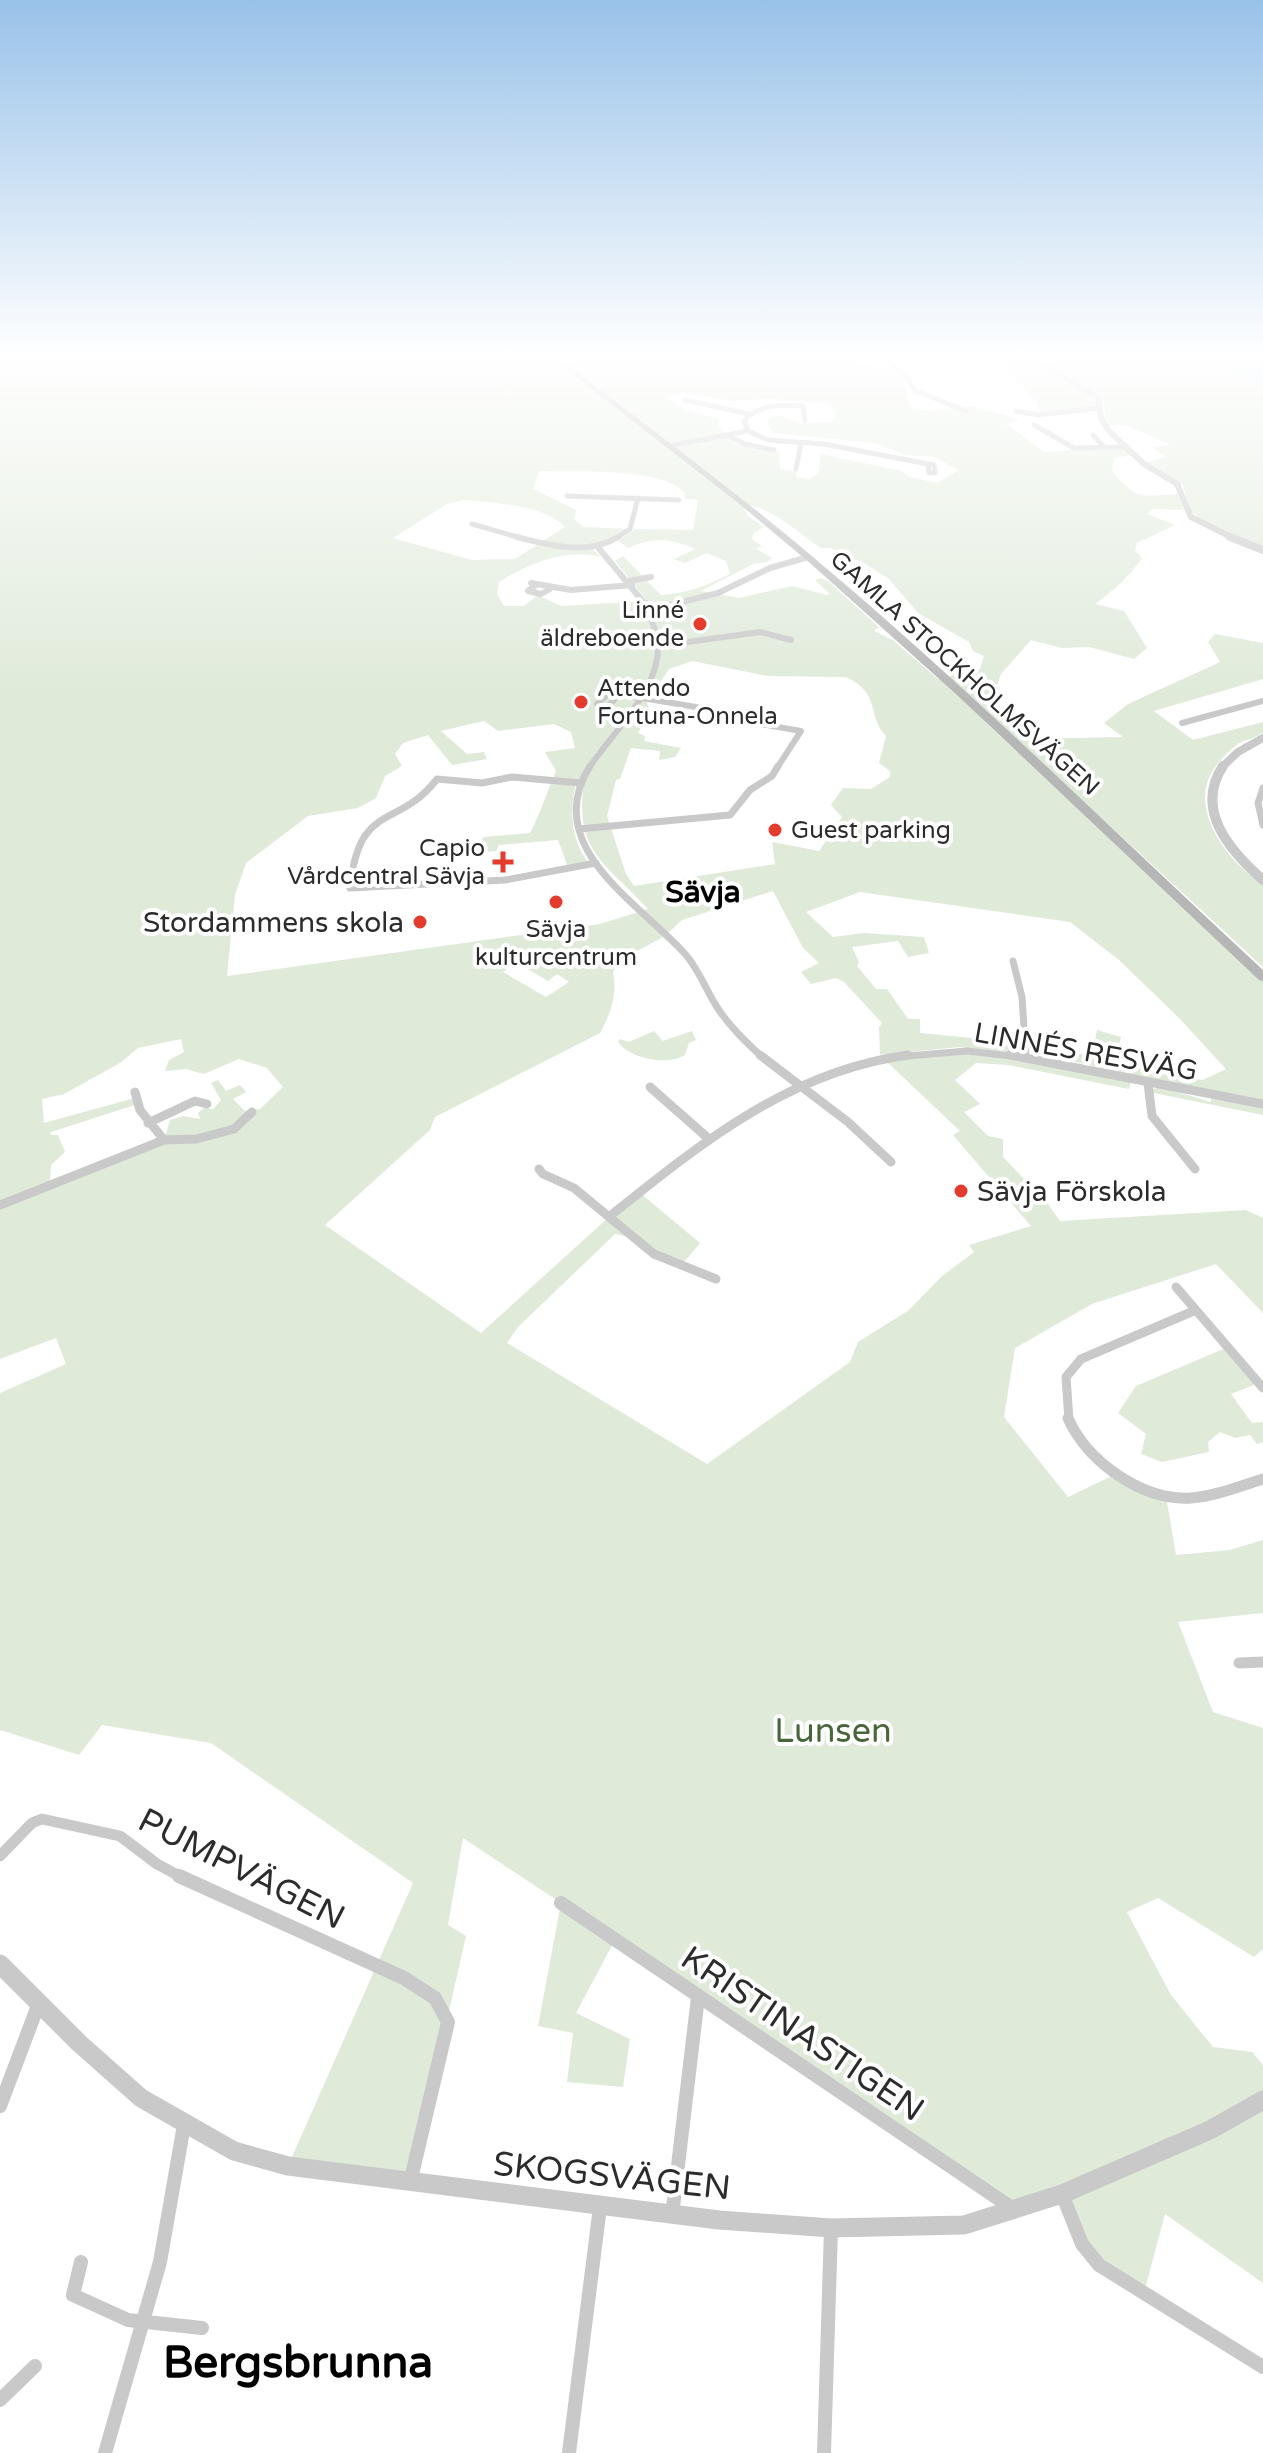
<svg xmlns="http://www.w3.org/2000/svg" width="1263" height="2453" viewBox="0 0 1263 2453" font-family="'Varela Round',sans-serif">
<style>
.green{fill:#dfead9;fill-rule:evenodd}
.water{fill:#c4d6ea}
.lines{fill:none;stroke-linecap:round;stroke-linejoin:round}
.minor-far5{stroke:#c9c9c9;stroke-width:5}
.minor-far4{stroke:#c9c9c9;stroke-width:6}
.minor-far3{stroke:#c9c9c9;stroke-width:7}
.minor-far2{stroke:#c9c9c9;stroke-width:9}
.minor-far1{stroke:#c9c9c9;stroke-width:11}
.minor{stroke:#c9c9c9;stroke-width:14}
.tertiary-far3{stroke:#c9c9c9;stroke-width:6}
.tertiary-far2{stroke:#c9c9c9;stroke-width:8}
.tertiary-far1{stroke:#c9c9c9;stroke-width:10}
.tertiary{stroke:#c9c9c9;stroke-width:19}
.secondary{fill:#b6b6b6;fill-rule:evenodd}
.poi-dot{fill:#e33b2d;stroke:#fff;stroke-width:3}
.labels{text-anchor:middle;stroke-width:8;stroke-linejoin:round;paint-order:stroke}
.far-poi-label{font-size:24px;fill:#2c2c2c;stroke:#fff;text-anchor:end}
.far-street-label{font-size:24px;fill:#2c2c2c;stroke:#fff}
.poi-label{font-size:28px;fill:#2c2c2c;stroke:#fff;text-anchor:end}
.street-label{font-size:28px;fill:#2c2c2c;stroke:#fff}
.far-district-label{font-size:30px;font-weight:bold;fill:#000;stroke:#fff}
.near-park-label{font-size:34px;fill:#48663a;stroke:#fff}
.near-street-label{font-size:34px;fill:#2c2c2c;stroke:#fff}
.near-district-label{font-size:44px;font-weight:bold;fill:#000;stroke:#fff}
</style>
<rect width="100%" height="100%" fill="#fff"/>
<path class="green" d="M0,356H848L865,365L888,366L905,383L909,405C937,418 944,405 971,406C977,407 1013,417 1019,420L1006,424L1044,452L1124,447L1133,455L1114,458L1112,471C1140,504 1143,495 1181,494L1184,510L1152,509L1147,514L1175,525L1137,543L1135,550L1142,558C1130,576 1113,591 1095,604L1124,611L1147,648L1134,659L1089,647L1062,648L1031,640L1001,674L991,702L1020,739L1123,737L1104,723L1128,704L1220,662L1208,642L1215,634L1263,643V679L1154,711L1193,740L1263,722V732C1255,740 1243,739 1235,746C1229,751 1219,761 1214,769C1186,809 1230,865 1263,884V967L994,719L986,723L1263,980V1101L1184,1087L1041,1054L1033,1049V1044L1092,1056L1097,1030L1121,1037L1115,1062L1135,1069L1138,1066L1161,1074L1203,1080L1226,1069L1179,1018L1119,960L1070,922L860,892L806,912L833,937L864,933L924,937L929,953L908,957L898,941L852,947L859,962L857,966L876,989H887L908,1019H920V1033L1022,1043L1021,1051L1018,1053L959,1047L880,1055L879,1027L882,1023L844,982L836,978L811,984L801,972L819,963L803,948L773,891L682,920L665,936L619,961L613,972C618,994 610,1015 600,1033L435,1117L430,1130L325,1225L481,1333L610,1216L640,1193L700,1243L680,1267C659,1257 638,1237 615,1234L518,1327L507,1343L707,1464L850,1362L858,1342L909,1310L941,1277L974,1252L969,1245L1031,1226L953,1135L960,1131L885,1060C978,1045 1041,1062 1131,1081L1129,1089L1008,1065L976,1063L955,1080L980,1104L964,1112L988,1136L1003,1139V1157L1048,1204L1060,1221L1246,1210L1263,1218V1313L1216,1264L1092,1304L1015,1348L1004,1417L1068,1497L1116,1474L1166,1496L1176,1555L1230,1550L1263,1540V1613L1178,1622L1213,1712L1263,1728V1949L1254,1957L1158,1898L1127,1912L1171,1995L1213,2047L1252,2052L1263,2065V2283L1165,2214L1144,2293C1091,2262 1085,2250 1062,2194L1014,2209L615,1940L576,2013L630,2039L623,2087L567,2082L573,2033L538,2026L561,1903L463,1838L448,1925L466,1936L410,2183L288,2166L413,1883L211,1743L102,1725L79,1755L0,1730V1393L66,1364L56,1338L0,1359ZM685,393L732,401L769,399L830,404L835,414L833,422L803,424L784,418V415L770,418L767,424L774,433L876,443L906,455L934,457L959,470L937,483L910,477L902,471L821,454L818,474L809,479L797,477L796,471L780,469L779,452L735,443L717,425L720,420L685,409L668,399V396ZM539,471C578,473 660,466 685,493V499L698,500L693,530L635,529L618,541L628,548C653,537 671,538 695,549L674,559L685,563L707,553L726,561L730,574C708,585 686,594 661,595L623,556L615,561L647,601L561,606L538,595L524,606H504L497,594L499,582C530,563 565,548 601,557L590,546L611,542L630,529L584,527L574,519L576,510L533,489ZM464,500C492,502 547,506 565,527L515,559L472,560L393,538L447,504ZM742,505C772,505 796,532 821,548H830L862,562L889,579L918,613L969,642L973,651L984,656L980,669L938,679L893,640L874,631L879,627L829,582L821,578L815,580L829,593L827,595L792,586L739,598L701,591L753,564L767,562L773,558L756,549L762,546L752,539L754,533L764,527L748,516ZM692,661L768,676L846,677C882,694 866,715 886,736L879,763L890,771V777L871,789L843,788L831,805L842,817L819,851L772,842L775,864L634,886L626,874L607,816L616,780L620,779L631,748L660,751L659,760L675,757L681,748L644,741L645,736L638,733L650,711L647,703L669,669ZM484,721L498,731L554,724L571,732L575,748L545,752L556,771C547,792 541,812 530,833L484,837L477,846L461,851L465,854L496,851L499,845L558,840L569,870L590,864C571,844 569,809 576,784L563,781L584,782C574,852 604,861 648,909L600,924L227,976L235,895L246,863L308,816L358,808L376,798L385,776L402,766L395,754L403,743L428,735L452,765L487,759L484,752L467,754L441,731ZM516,962L548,981L557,974L569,982L546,997L503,972ZM181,1039L184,1052L169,1060L165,1071L186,1069L204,1074L239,1059L267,1068L283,1087L260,1109L245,1111L233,1099L246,1092L240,1085L226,1091L218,1080L211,1083L221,1100L213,1109L204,1108L198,1113L200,1119L183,1116L170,1120L165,1137L50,1184L51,1165L65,1152L58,1135H50L51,1132L138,1104L137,1099H131L44,1123L42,1099L64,1094L120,1063L138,1048Z
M976,356H1027L1093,396L1096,407L1041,413L1038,404L1004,367L1002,361L988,363Z
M1033,356H1263V546L1216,528L1199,518L1191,511L1183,486L1146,463L1166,456L1152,447L1171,445L1125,425H1108L1103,399Z
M654,1031L663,1041L692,1031L696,1040L689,1043L685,1055C668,1066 630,1059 618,1042L620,1039L629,1042Z
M1159,1086L1210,1102L1212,1099L1263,1106V1115L1149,1092Z
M1228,1347L1259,1383L1231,1394L1252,1423L1263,1422V1442L1257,1444L1250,1435L1235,1438L1220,1432L1208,1442L1209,1452L1162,1462L1141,1454L1146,1434L1118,1413L1136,1386Z"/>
<path class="water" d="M1200,356H1238L1263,366V385L1202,359Z"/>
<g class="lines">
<path class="minor-far5" d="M882,356L909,380L914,390L966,411
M548,362L558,361
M685,400L749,414
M1016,411L1038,415L1100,408
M805,421L803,406C782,405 759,403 744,421L748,431L768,440L824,444L928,464
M1034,425L1074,448L1126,447
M727,435L745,444L774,450
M1093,435L1105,448
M669,446L748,431
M928,464L934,465L935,473H929Z
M796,469L801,443
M567,496L679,500
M472,524L524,539
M615,539L630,529L638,498"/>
<path class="minor-far4" d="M517,537C548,545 588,556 618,537
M597,546L645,604
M629,581L651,577
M531,583L571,590L632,585
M536,585L528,591L541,594L550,589
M647,603L658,608L649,613L636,608Z
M658,608L718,593L770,568L808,557
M659,646L760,632L791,640
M609,693L619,694L607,708L597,704Z
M619,694L725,712L738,720L801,731L777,768
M1182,723L1263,701
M589,768C612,732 661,690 658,643C657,634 652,622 649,613"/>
<path class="minor-far3" d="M590,766C539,847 641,904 686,955C699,970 706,990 717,1007C729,1026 746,1042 762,1057
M581,783L512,777L482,783L437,779C398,830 359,800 350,888L505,880L596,863
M1263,788L1258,803L1263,825
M579,829L730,815L750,790L772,776L778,766
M1013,961L1022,997L1026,1057
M896,1057L967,1051L1021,1057"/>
<path class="minor-far2" d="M760,1055L848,1122L891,1162
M1010,1055L1263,1104
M1148,1083L1152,1116L1195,1169
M650,1087L709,1139
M135,1092L140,1110L164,1140
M148,1123L195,1101L207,1104
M539,1169L543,1174L574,1188L654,1254L716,1279
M0,1205L164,1140L196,1139L234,1129L252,1112
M610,1216C700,1144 789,1071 908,1055
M1176,1287L1263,1388
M1069,1420L1066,1377L1081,1359L1196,1310"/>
<path class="minor-far1" d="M1068,1418C1087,1462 1143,1501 1191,1498C1216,1496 1240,1486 1263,1479
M1239,1663L1263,1662
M0,1856L32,1823L42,1819L120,1836L157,1864L183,1878"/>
<path class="minor" d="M179,1876L404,1978L435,1998L448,2022L410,2183
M561,1903L1012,2208
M0,2106L39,2003
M1062,2194L1082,2244L1099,2265L1263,2367
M672,2216L698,1997
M81,2262L73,2295L128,2320L202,2328
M0,2400L35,2366
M105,2453L160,2262L184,2125
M569,2453L600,2207
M824,2453L831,2229"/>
<path class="tertiary-far3" d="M1030,356L1098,398L1101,418L1109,431L1144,464L1177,484L1191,517L1235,539"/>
<path class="tertiary-far2" d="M1230,537L1263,550
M1221,768L1238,752L1263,738"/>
<path class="tertiary-far1" d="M1223,766C1194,810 1230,851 1263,880"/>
<path class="tertiary" d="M0,1964L79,2043L141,2098L234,2151L288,2166L719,2220L831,2228L964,2225L1062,2194L1210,2130L1263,2100"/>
<path class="secondary" d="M549,356H556C642,422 730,487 813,557C969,688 1114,832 1263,970V981L1259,980L957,695L810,563L737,502Z"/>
</g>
<linearGradient id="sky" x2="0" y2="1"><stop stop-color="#99c2e9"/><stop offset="0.51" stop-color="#fff"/><stop offset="1" stop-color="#fff" stop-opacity="0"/></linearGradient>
<rect width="1263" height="699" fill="url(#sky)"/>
<g class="poi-dot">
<circle cx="700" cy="624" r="8"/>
<circle cx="581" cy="702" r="8"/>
<circle cx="775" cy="830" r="8"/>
<path d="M499 850h8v8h8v8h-8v8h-8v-8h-8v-8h8z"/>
<circle cx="556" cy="902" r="8"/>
<circle cx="420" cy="922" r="8"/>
<circle cx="961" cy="1191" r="8"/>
</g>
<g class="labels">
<g class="far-poi-label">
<text x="684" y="618">Linné<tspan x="684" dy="28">äldreboende</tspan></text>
<text x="597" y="696" text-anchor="start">Attendo<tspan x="597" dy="28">Fortuna-Onnela</tspan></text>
<text x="791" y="838" text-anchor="start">Guest parking</text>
<text x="485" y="856">Capio<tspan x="485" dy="28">Vårdcentral Sävja</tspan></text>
<text x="556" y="937" text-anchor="middle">Sävja<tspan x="556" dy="28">kulturcentrum</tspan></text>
</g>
<g class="far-street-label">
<text transform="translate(965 673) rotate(42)" y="8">GAMLA STOCKHOLMSVÄGEN</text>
</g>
<g class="poi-label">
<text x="404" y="932">Stordammens skola</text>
<text x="977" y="1201" text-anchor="start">Sävja Förskola</text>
</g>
<g class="street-label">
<text transform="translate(1086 1051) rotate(10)" y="10">LINNÉS RESVÄG</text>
</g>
<g class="far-district-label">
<text x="703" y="902">Sävja</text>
</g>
<g class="near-park-label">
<text x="833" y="1742">Lunsen</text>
</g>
<g class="near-street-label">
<text transform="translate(242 1868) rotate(27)" y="12">PUMPVÄGEN</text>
<text transform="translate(803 2033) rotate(34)" y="12">KRISTINASTIGEN</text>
<text transform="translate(612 2175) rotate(6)" y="12">SKOGSVÄGEN</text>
</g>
<g class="near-district-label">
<text x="298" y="2377">Bergsbrunna</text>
</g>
</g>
</svg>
